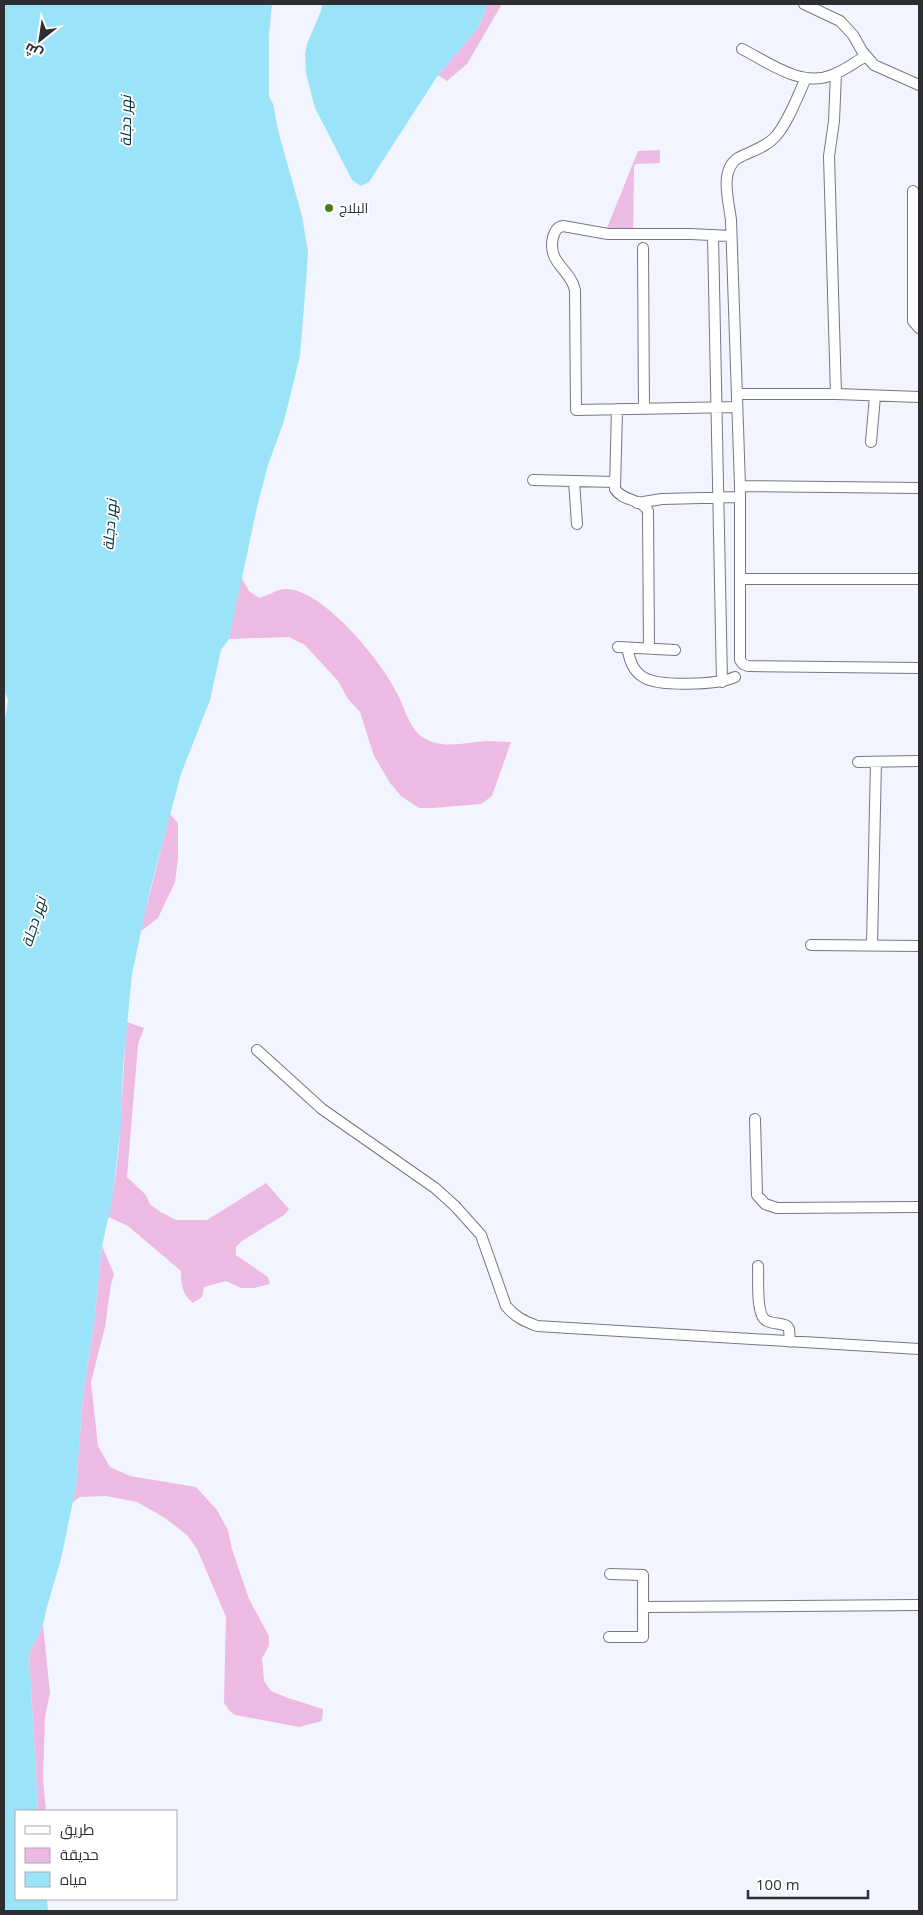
<svg xmlns="http://www.w3.org/2000/svg" width="923" height="1915" viewBox="0 0 923 1915" font-family="'Open Sans',Cairo,sans-serif">
<style>
.green{fill:#edbae4}
.water{fill:#9ae3f8}
.lines{fill:none;stroke-linecap:round;stroke-linejoin:round}
.minor-casing{stroke:#767881;stroke-width:12}
.minor{stroke:#fff;stroke-width:10}
.poi-dot{fill:#4e7e0c;stroke:#fff;stroke-width:2}
.labels{text-anchor:middle;stroke-width:4;stroke-linejoin:round;paint-order:stroke}
.poi-label{font-size:14px;fill:#2d2e32;stroke:#fff;text-anchor:start}
.water-label{font-size:15px;font-style:italic;fill:#02323d;stroke:#fff}
</style>
<rect width="100%" height="100%" fill="#f2f5ff"/>
<path class="green" d="M488,4H502L467,64L447,81L438,75L478,28Z
M660,150V163L636,164L634,167L633,240L603,238L638,151Z
M241,577L249,591L259,598C267,596 276,590 284,589C321,586 383,663 397,693C405,708 409,729 424,738C444,750 467,742 488,741C495,741 503,742 511,742L492,796L481,804L433,808H419L401,796L390,783L374,756L360,712L348,699L338,681L305,645L289,637L229,639Z
M170,814L178,823V859L175,882L158,918L140,932Z
M127,1022L144,1028L138,1045L127,1177L146,1195L150,1204L159,1211L176,1220H207L266,1183L289,1209L284,1215L242,1241L236,1247V1255L268,1277L270,1284L254,1288H241L226,1281L204,1287L202,1297L193,1303C182,1294 181,1285 181,1271L128,1226L108,1217C123,1154 121,1087 127,1022Z
M102,1246L114,1274L111,1284L105,1327L91,1382L98,1446L110,1467L130,1476L196,1487L217,1510L228,1530L232,1549L249,1599L269,1636V1646L262,1658L264,1681L271,1691L288,1698L323,1709L322,1721L299,1727L235,1715L229,1710L224,1703L226,1617L197,1549L187,1535L165,1518L137,1502L106,1496L80,1497L73,1502L76,1486L83,1395L94,1323Z
M43,1625L50,1693L45,1717L43,1779L46,1811H38L29,1653Z"/>
<path class="water" d="M4,4H272L269,36V96L273,104L279,134L302,216L308,252L306,282L300,356L284,421L268,465L257,507L229,639L221,650L210,700L181,774L150,890L132,974L123,1067L121,1124L112,1201L102,1246L94,1323L83,1395L76,1487L61,1559L47,1607L43,1625L29,1653L38,1811H16V1899H47L48,1911H4V725L8,700L4,691Z
M322,4H488L478,28L438,75L369,182L361,186L352,180L315,108L306,74L305,54L307,44L321,11Z"/>
<g class="lines">
<g class="minor-casing">
<path id="minor" d="M804,4L840,21L853,35L862,51L874,65L919,85
M742,49C768,62 801,88 832,75C844,71 855,62 866,56
M806,78C798,95 788,123 775,137C765,148 751,151 738,158C719,170 729,202 731,220L740,486V660L743,664L748,666L919,668
M913,191V321L919,328
M713,235L722,682
M731,236L691,234H608L563,226C557,227 555,231 553,237C547,264 570,268 575,290L576,410L737,407
M643,248L644,409
M737,394H836L919,397
M836,394L829,156L834,121L836,73
M617,409L615,489C623,502 641,498 648,511L649,649
M871,442L875,396
M533,480L615,482
M574,481L577,524
M740,486L919,488
M637,503L662,499L740,497
M740,579H919
M618,647L675,650
M627,648C630,660 632,670 643,677C658,687 718,685 735,677
M858,762L919,761
M811,945L919,946
M872,945L876,762
M257,1050L322,1109L435,1188L455,1206L481,1235L506,1306C515,1317 524,1321 537,1326L919,1349
M755,1119L757,1195L765,1204L777,1208L919,1207
M758,1266C759,1278 755,1316 767,1321C773,1324 781,1323 787,1326L789,1329L790,1342
M644,1607L919,1605
M609,1637H643V1575L610,1574"/>
</g>
<use href="#minor" class="minor"/>
</g>
<circle class="poi-dot" cx="329" cy="208" r="5"/>
<g class="labels">
<g class="poi-label">
<text x="339" y="213">البلاج</text>
</g>
<g class="water-label">
<text transform="translate(126 121) rotate(-90)" y="5">نهر دجلة</text>
<text transform="translate(110 525) rotate(-86)" y="5">نهر دجلة</text>
<text transform="translate(34 922) rotate(-73)" y="5">نهر دجلة</text>
</g>
</g>
<rect width="923" height="1915" fill="none" stroke="#2d2e32" stroke-width="10"/>
<rect x="15" y="1810" width="162" height="90" fill="#ffffff" stroke="#ababad"/>
<rect x="25" y="1826" width="25" height="8" fill="#ffffff" stroke="#ababad"/>
<text x="60" y="1835" font-size="15" fill="#2d2e32">طريق</text>
<rect x="25" y="1848" width="25" height="15" fill="#edbae4" stroke="#ababad"/>
<text x="60" y="1860" font-size="15" fill="#2d2e32">حديقة</text>
<rect x="25" y="1872" width="25" height="15" fill="#9ae3f8" stroke="#ababad"/>
<text x="60" y="1885" font-size="15" fill="#2d2e32">مياه</text>
<g transform="translate(40 40) rotate(210)" stroke="#ffffff" stroke-width="4" paint-order="stroke">
<path d="M0-4L9 19L0 12L-9 19Z" fill="#2d2e32"/>
<text y="-8" font-size="14" font-weight="bold" text-anchor="middle" fill="#2d2e32">ش</text>
</g>
<path d="M748 1890v8h120v-8" fill="none" stroke="#2d2e32" stroke-width="2.5"/>
<text x="756" y="1890" font-size="15" fill="#2d2e32" stroke="#ffffff" stroke-width="4" paint-order="stroke">100 m</text>
</svg>
